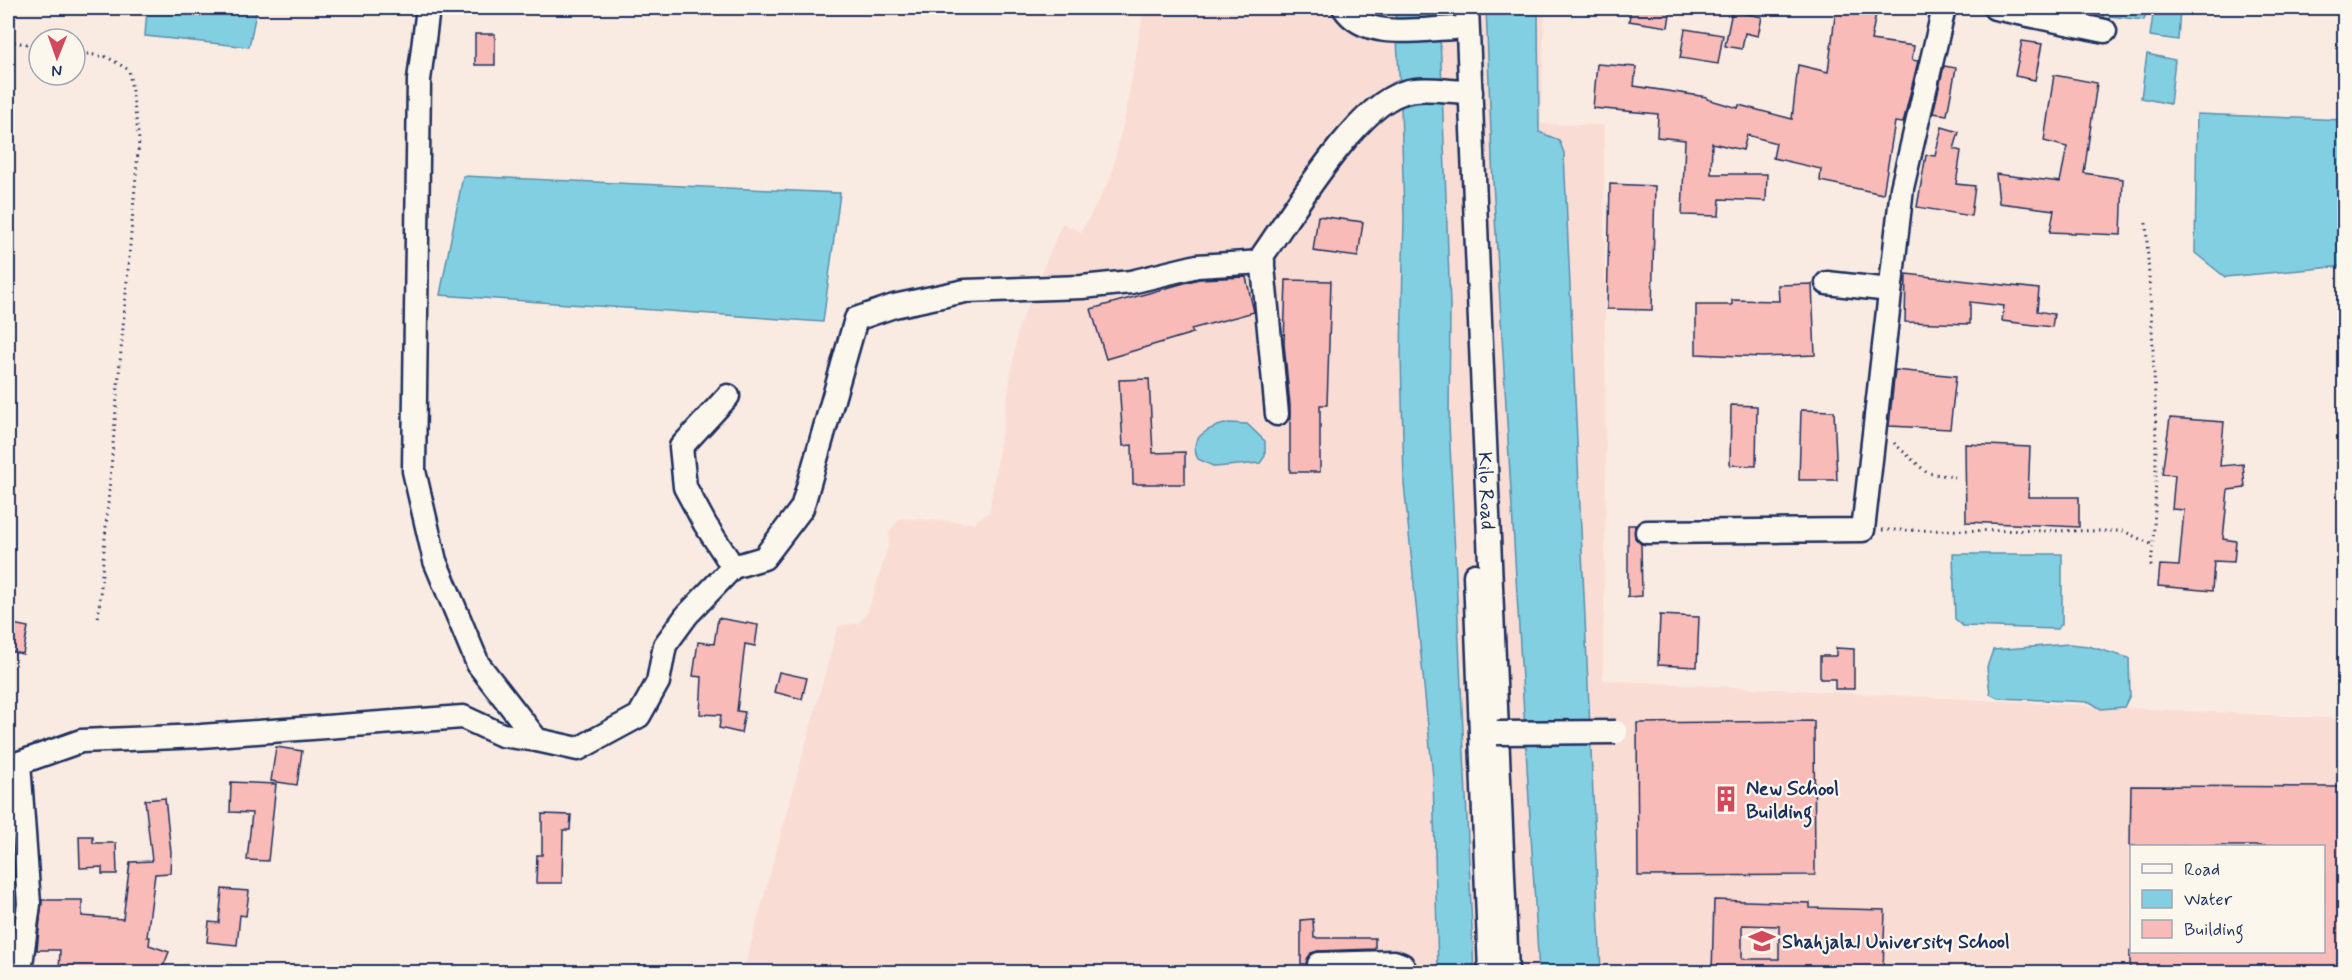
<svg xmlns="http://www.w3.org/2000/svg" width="2352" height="980" viewBox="0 0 2352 980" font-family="Mynerve,sans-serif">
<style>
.built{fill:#f9ddd5;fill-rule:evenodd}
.water{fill:#83cfe2;stroke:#598fad;stroke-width:1.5}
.building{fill:#f8bbb8;stroke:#1b2f5e;stroke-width:1.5;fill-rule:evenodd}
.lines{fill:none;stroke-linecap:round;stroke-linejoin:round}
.minor-casing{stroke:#1b2f5e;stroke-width:27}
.path{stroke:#1b2f5e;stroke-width:3;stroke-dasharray:1.5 4.5;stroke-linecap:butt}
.minor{stroke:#fbf7ec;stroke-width:22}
.minor-bridge-casing{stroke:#1b2f5e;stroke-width:27;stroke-linecap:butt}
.minor-bridge{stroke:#fbf7ec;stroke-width:22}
.labels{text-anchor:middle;stroke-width:4.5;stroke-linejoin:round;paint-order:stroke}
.street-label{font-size:20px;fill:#1b2f5e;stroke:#fbf7ec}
.poi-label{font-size:20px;font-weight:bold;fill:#1b2f5e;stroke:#fbf7ec;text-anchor:start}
</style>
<rect width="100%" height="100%" fill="#faebe2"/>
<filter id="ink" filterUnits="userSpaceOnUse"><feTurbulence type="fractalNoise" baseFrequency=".0167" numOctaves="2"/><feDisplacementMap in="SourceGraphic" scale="12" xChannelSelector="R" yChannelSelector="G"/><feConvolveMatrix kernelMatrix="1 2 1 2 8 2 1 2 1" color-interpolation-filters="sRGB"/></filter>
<g filter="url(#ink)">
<path class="built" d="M1144,8H1545L1541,124L1604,125L1606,488L1603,680L2344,719V972H743L838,626L859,623L868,611L888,546L889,532L900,518L973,523L989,512L1018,329L1062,223L1081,232L1110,179L1126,111ZM2132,846H2324V952H2132Z"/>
<path class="water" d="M147,8H257L249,47L145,36Z
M1395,8H1439L1450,306L1449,423L1474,972H1438L1433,777L1404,483L1401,354L1404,218L1401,105Z
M1486,8H1538L1539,132L1559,140L1564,153L1601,972H1539L1493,182Z
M2070,8H2105L2102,25L2069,17Z
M2110,8H2147L2144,20L2109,16Z
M2154,8H2180L2178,40L2150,36Z
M2147,54L2175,60L2170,104L2141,98Z
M2197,114L2344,120V266L2225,277L2195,253Z
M463,176L840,193L823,322L440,295Z
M1230,423L1247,424L1265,441V456L1260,463L1215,467L1198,459C1186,436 1212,426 1230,423Z
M1953,554H2062V624L2057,629L1963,626L1955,619Z
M2069,644L2088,646L2129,658L2130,695L2124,707L2101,709L2090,702L1998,698L1990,694L1987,667L1993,650Z"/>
<path class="building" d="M1631,8H1671L1668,27L1629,21Z
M1836,8H1877L1871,40L1914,46L1912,60L1918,61L1903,123L1895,122L1883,194L1820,181L1821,169L1773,158L1776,143L1747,135L1743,150L1712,143L1711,174H1767L1766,201L1720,199L1719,216L1682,215L1685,140L1657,137L1658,114L1593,108L1597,64L1636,67L1634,86L1707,97V99L1738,108L1739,105L1792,119L1798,65L1828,72Z
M1732,11L1762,17L1758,36L1745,33L1742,49L1725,46Z
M1685,29L1723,35L1718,64L1680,58Z
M475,34H495V65H475Z
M2022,41L2042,44L2035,80L2015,76Z
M1944,66L1956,68L1947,115L1933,113Z
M2054,75L2097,83L2084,173L2123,179L2121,235L2050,232L2054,210L1999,203L1996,174L2060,182L2067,147L2044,141Z
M1942,127L1959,132L1954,149L1961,151L1956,184L1975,186L1971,216L1917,207L1926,155L1935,156Z
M1610,184L1655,186L1652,310L1607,309Z
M1318,216L1363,222L1358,257L1313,251Z
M1906,274L2039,289L2037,311L2054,314L2052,327L2002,321L2004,306L1970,302V324L1905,322Z
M1246,277L1254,312L1191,329L1193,333L1106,359L1091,309L1199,279Z
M1286,280L1331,281L1327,405H1320V472H1290V405L1284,344Z
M1812,284L1815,355L1763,357L1696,354V305H1732V300L1779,301L1778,285Z
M1895,370L1956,376L1950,429L1889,426Z
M1149,379L1153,453L1185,452V484H1133L1132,445L1123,446L1119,380Z
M1731,405L1757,406L1756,466L1730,465Z
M1801,410L1834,411L1837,480H1799Z
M2170,418L2224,422L2220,466L2243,464L2245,488L2228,490L2223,539L2236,541L2234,562L2214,561L2212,591L2158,586L2160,565L2179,566L2184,510L2172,509L2175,475L2162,474Z
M1965,444L2030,447L2028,497H2079V527L1966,522Z
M1628,525H1635V538L1641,544L1642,596L1628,597Z
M1660,615L1699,617L1697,667L1658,665Z
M718,618L758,625L755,646L745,644L737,711L745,712L741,733L719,728L721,715L700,714L702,677L693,676L698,642L714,644Z
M13,624L28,627L23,654L8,651Z
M1836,648L1854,649V689H1835V679H1820V656H1836Z
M779,672L807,678L802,699L774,692Z
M1814,721L1815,875L1638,876L1637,723Z
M276,747L302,751L297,785L271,781Z
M231,782L276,784L268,861L247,860L252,813L230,812Z
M2131,786L2344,787V972H2130V951H2324V846H2130Z
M165,798L171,852L170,873L155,874L147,937H150L149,945L169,952L161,972H59L60,950H37L42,900H82V916L123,919L130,862L152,861L145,800Z
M542,814L571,815L570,830H563L562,883H536L537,855H542Z
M79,836H93V843H116L117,874H102V867L80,868Z
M222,889L249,891L246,916L240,915L237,945L207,942L209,922L219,923Z
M1714,900L1810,903V908L1885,910L1883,972H1712ZM1742,925L1779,926V959H1742Z
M1313,919L1314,938H1375V949L1318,951L1311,953L1306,964H1301V920Z"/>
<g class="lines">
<g class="minor-casing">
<g id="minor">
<path d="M428,8L419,80L414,471L435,561L478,664L537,740L578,749L639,716L658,682L665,645L687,615L733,567L705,524L685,487L681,447L728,396"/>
<path d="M1344,8C1366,41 1420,29 1454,28"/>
<path id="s1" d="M1467,8L1507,972"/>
<path d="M1995,8L2105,31"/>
<path d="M1827,283L1890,290"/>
<path d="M1277,414L1262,256C1291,215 1355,108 1402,93C1421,86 1450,92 1471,92"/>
<path d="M1647,532L1863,530L1902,188L1944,8"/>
<path d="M733,567L764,558L802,508L856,319L894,306L965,291L1082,287L1131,282L1197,266L1263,262"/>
<path d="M1475,575L1490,972"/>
<path d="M19,763L81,741L201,736L463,717L502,735L537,740"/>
<path d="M8,766L19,763L29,904L20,972"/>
<path d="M1319,964L1394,962L1402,965L1406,972"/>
</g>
</g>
<path class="path" d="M8,41L39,46
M75,52L107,57L129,70L139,140L98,620
M2146,223C2152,337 2162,452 2151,566
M1894,443L1927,473L1955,477
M1882,530L2123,531L2153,545"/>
<use href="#minor" class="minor"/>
<g class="minor-bridge-casing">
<path id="minor-bridge" d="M1497,733L1616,732"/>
</g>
<use href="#minor-bridge" class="minor-bridge"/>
</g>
</g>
<defs>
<g id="building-bare" transform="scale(2.07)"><path d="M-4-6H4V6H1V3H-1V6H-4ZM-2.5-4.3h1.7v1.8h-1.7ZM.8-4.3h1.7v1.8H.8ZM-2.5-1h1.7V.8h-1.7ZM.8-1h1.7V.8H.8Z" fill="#d1495b" stroke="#fbf7ec" stroke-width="2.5" paint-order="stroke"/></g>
<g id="school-bare" transform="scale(2.07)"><path d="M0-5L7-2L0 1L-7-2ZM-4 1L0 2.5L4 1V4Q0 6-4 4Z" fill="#d1495b" stroke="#fbf7ec" stroke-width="2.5" paint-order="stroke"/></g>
</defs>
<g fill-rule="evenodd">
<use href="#building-bare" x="1726" y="799"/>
<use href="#school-bare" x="1762" y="941"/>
</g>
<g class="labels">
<g class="street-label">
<text dy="7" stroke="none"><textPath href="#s1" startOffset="483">Kilo Road</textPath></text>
</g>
<g class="poi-label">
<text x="1746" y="795">New School<tspan x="1746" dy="23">Building</tspan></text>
<text x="1782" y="948">Shahjalal University School</text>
</g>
</g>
<rect width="2352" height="980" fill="none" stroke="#fbf7ec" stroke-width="30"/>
<rect x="15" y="15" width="2322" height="950" fill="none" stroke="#1b2f5e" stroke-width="2" filter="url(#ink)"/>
<rect x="2130" y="845" width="195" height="108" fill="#fbf7ec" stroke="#a1a7b3" stroke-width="1.5"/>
<rect x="2142" y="864" width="30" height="9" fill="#fbf7ec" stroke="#a1a7b3" stroke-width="1.5"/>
<text x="2184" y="875" font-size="18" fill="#1b2f5e">Road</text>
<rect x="2142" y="890" width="30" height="18" fill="#83cfe2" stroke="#a1a7b3" stroke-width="1.5"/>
<text x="2184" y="905" font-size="18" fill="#1b2f5e">Water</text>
<rect x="2142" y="920" width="30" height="18" fill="#f8bbb8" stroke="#a1a7b3" stroke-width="1.5"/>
<text x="2184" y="935" font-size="18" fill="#1b2f5e">Building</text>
<g transform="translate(57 57) rotate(181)"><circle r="28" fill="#fbf7ec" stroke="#a1a7b3" stroke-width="1.5"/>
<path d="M0-4.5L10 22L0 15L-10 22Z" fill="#d1495b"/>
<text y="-9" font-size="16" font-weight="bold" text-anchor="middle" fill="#1b2f5e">N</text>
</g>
</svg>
